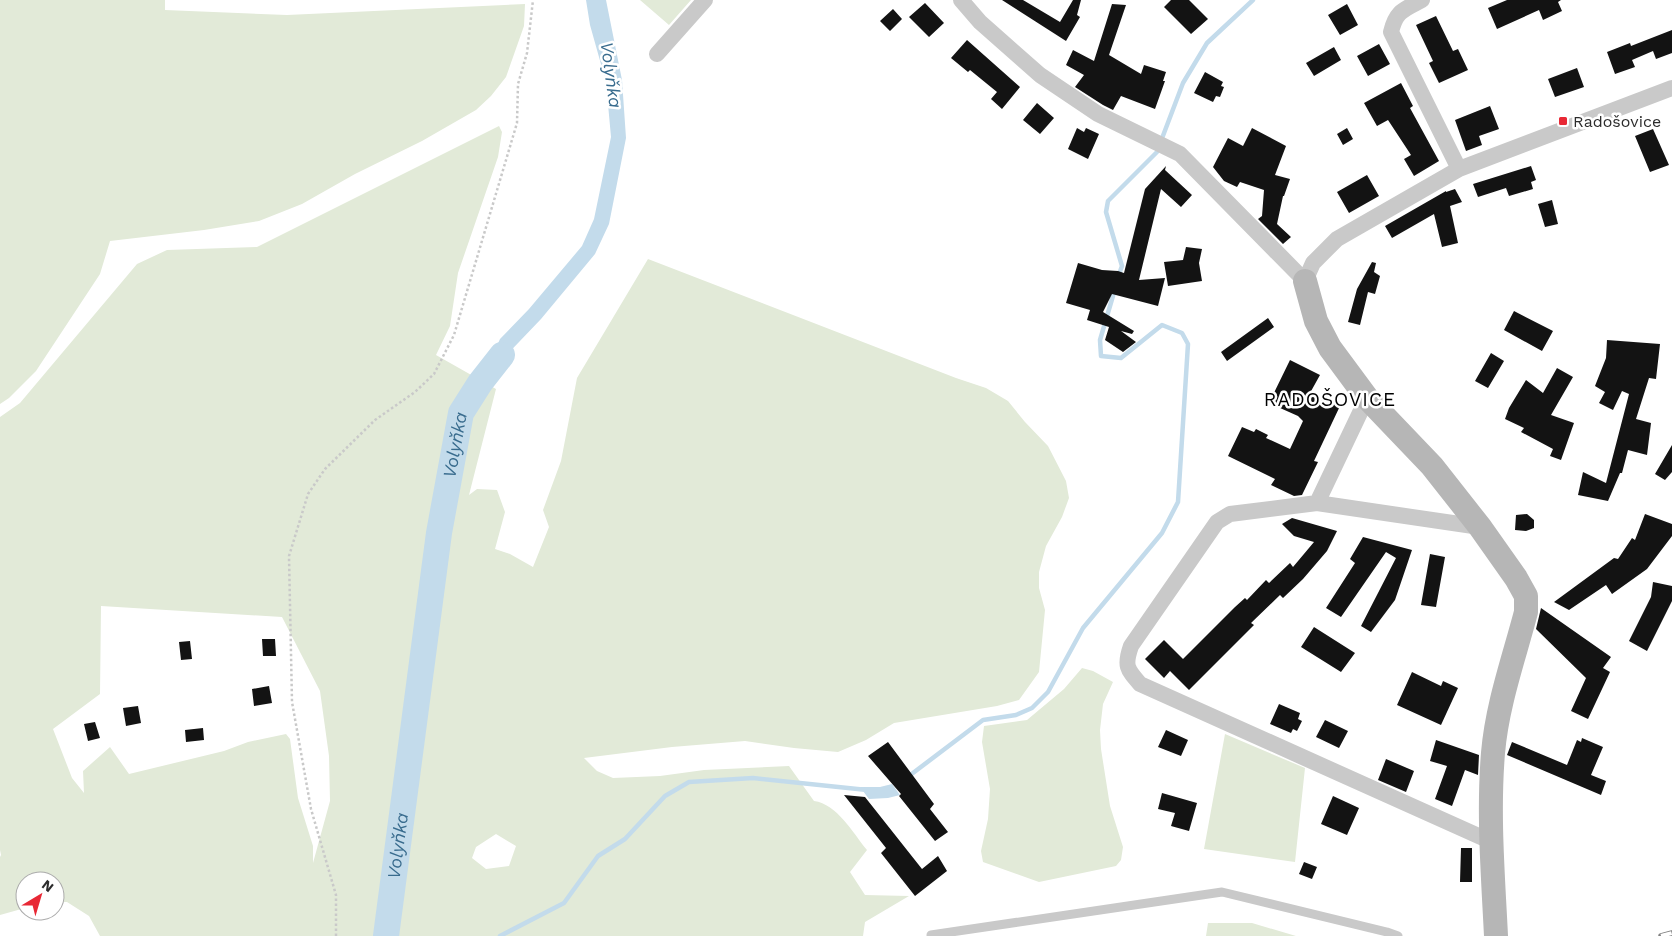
<svg xmlns="http://www.w3.org/2000/svg" width="1672" height="936" viewBox="0 0 1672 936" font-family="'Work Sans',sans-serif">
<style>
.green{fill:#e2ead8;fill-rule:evenodd}
.water{fill:#c3dbeb}
.lines{fill:none;stroke-linecap:round;stroke-linejoin:round}
.stream{stroke:#c3dbeb;stroke-width:4.5}
.river{stroke:#c3dbeb;stroke-width:26}
.building{fill:#131313}
.path{stroke:#c9c9c9;stroke-width:2.5;stroke-dasharray:2.5 2.5;stroke-linecap:butt}
.lane{stroke:#c9c9c9;stroke-width:9}
.street{stroke:#c9c9c9;stroke-width:16}
.secondary{stroke:#b6b6b6;stroke-width:24}
.rail-casing{stroke:#818181;stroke-width:5.5}
.rail{stroke:#fff;stroke-width:4;stroke-dasharray:11;stroke-linecap:butt}
.poi-dot{fill:#e82835;stroke:#fff;stroke-width:2}
.labels{text-anchor:middle;stroke-width:5;stroke-linejoin:round;paint-order:stroke}
.poi-label{font-size:16px;fill:#2c2c2c;stroke:#fff;text-anchor:start}
.water-label{font-size:18px;font-style:italic;fill:#396c8e;stroke:#fff}
.quarter-label{font-size:19px;letter-spacing:1px;fill:#000;stroke:#fff}
</style>
<rect width="100%" height="100%" fill="#fff"/>
<path class="green" d="M0,0H165V10L287,15L525,4L524,26L506,77L491,96L476,110L422,141L355,174L302,204L259,221L204,230L110,241L100,274L36,371L9,398L0,404Z
M640,0H691L669,25Z
M499,126L502,132L498,157L458,273L450,326L436,355L496,389L469,495L477,489L497,490L505,512L495,549L510,554L533,567L549,527L543,510L561,461L577,378L648,259L956,378L986,388L1008,401L1025,422L1048,446L1066,481L1069,498L1062,517L1046,546L1039,572V588L1045,610L1039,672L1019,700L997,706L894,723L866,740L838,752L794,748L745,741L672,747L584,758L597,771L613,778L660,776L704,770L789,766L814,801C837,804 853,833 867,850L850,872L865,895L909,896L865,922L863,936H100L89,916L67,902H55V881H25V908L0,915V857L1,855L0,850V417L20,403L137,264L167,250L257,247ZM101,606L282,617L320,691L329,756L330,801L313,863V846L298,798L290,739L286,734L248,742L224,751L129,774L110,747L83,771L84,793L72,778L53,729L100,694ZM496,834L516,846L509,866L486,869L472,858L476,847Z
M1082,668L1093,671L1113,682L1103,704L1100,730L1101,749L1110,806L1123,847L1121,860L1116,866L1039,882L983,862L981,851L988,819L990,789L982,742L984,726L1027,720L1064,689Z
M1225,734L1305,768L1295,862L1204,849Z
M1208,923H1252L1296,936H1206Z"/>
<path class="water" d="M586,0H606L622,80L626,138L609,224L595,254L541,319L480,383L500,339L529,309L582,246L594,219L611,137L606,82L590,25Z
M892,784L900,795L888,798L869,799L860,787H880Z"/>
<g class="lines">
<path class="stream" d="M1161,141L1183,83L1207,43L1253,0
M1118,277L1122,266L1106,212L1108,201L1157,152L1158,148
M909,776L983,720L1016,715L1032,708L1048,692L1083,628L1162,533L1178,502L1188,344L1182,333L1162,325L1121,358L1101,356L1100,340L1115,289
M500,936L564,903L598,856L625,839L665,796L689,782L753,778L867,790"/>
<path class="river" id="s1" d="M386,936L439,533L461,413L480,383L502,355"/>
</g>
<path class="building" d="M1002,0H1023L1060,22L1073,0H1081L1077,15L1080,17L1066,41Z
M1171,0H1189L1208,19L1191,34L1164,7Z
M1507,0H1561L1558,2L1562,11L1543,20L1539,10L1497,29L1488,8Z
M925,3L944,23L929,37L909,17Z
M1112,4L1126,5L1109,55L1141,74L1144,65L1166,72L1163,81H1165L1155,109L1121,96L1113,110L1103,105L1075,87L1084,75L1066,65L1073,50L1094,61Z
M1347,4L1358,25L1340,35L1328,15Z
M893,9L902,19L890,31L880,21Z
M1436,16L1453,51L1458,49L1468,70L1439,83L1429,63L1433,61L1416,25Z
M1672,30V53L1656,59L1653,51L1632,60L1635,67L1615,74L1607,52L1630,43L1631,46Z
M967,40L1020,87L1002,109L991,99L997,92L970,70L968,72L951,58Z
M1379,44L1390,64L1368,76L1357,56Z
M1334,47L1341,60L1314,76L1306,63Z
M1577,68L1584,87L1555,97L1548,79Z
M1205,72L1223,82L1221,86L1224,87L1220,97L1216,96L1213,102L1194,93Z
M1401,83L1413,106L1410,108L1439,161L1414,176L1404,159L1411,155L1388,120L1377,126L1364,103Z
M1037,103L1054,118L1040,134L1023,120Z
M1490,106L1499,129L1479,136L1482,145L1466,151L1455,120Z
M1077,128L1084,132L1086,128L1099,134L1088,159L1068,149Z
M1252,128L1286,146L1275,175L1290,179L1284,196H1283L1277,224L1291,237L1283,244L1258,219L1262,216L1264,190L1240,182L1237,187L1224,181L1213,167L1228,138L1243,146Z
M1347,128L1353,139L1343,145L1337,134Z
M1653,129L1669,165L1650,172L1635,136Z
M1166,166L1165,170L1192,195L1181,207L1161,189L1139,280L1165,278L1158,306L1112,294L1103,312L1134,331L1132,334L1121,331L1136,342L1123,352L1105,340L1109,327L1087,320L1090,310L1066,303L1078,263L1102,270L1118,271L1124,273L1145,189Z
M1531,166L1536,180L1531,182L1533,189L1509,196L1506,188L1478,197L1473,184Z
M1367,175L1379,196L1349,213L1337,192Z
M1455,189L1462,202L1450,206L1458,243L1442,247L1434,214L1392,238L1385,226L1446,191V192Z
M1552,200L1558,224L1545,227L1538,204Z
M1186,247L1202,249L1199,263L1202,281L1168,286L1164,262L1183,260Z
M1372,262L1376,263L1374,272L1380,276L1375,294L1368,292L1360,325L1348,322L1357,289Z
M1514,311L1553,331L1542,351L1504,330Z
M1268,318L1274,327L1227,361L1221,352Z
M1607,340L1660,344L1656,379L1649,378L1636,419L1651,423L1647,455L1628,450L1622,473H1620L1608,501L1578,495L1583,472L1606,483L1629,394L1622,391L1613,410L1599,403L1605,392L1595,386L1606,358Z
M1491,353L1504,361L1488,388L1475,381Z
M1290,360L1320,375L1310,393L1340,406L1314,461L1318,462L1302,495L1294,496L1271,485L1275,479L1228,456L1242,427L1254,432L1256,429L1268,435L1266,438L1290,449L1303,421L1298,416L1269,403Z
M1557,368L1573,377L1551,415L1574,423L1561,460L1550,456L1553,449L1521,432L1524,428L1505,419L1509,408L1526,380L1543,393Z
M1672,445V472L1665,480L1655,474Z
M1527,514L1534,520V528L1526,531L1515,530L1516,515Z
M1645,514L1672,524V536L1647,569L1612,594L1606,585L1569,610L1554,602L1614,558L1618,559L1632,538L1635,540Z
M1292,518L1337,531L1327,551L1303,579L1283,598L1280,595L1251,623L1254,625L1189,690L1170,671L1164,678L1145,659L1164,640L1183,659L1235,607L1245,598L1247,600L1266,580L1269,583L1290,563L1293,567L1314,542L1294,536L1282,524Z
M1363,537L1412,550L1395,600L1371,632L1361,626L1396,558L1386,552L1341,617L1326,608L1355,563L1350,559Z
M1430,554L1445,557L1436,607L1421,605Z
M1653,582L1672,586V601L1647,651L1629,641L1651,597Z
M1541,608L1611,657L1603,668L1610,672L1588,719L1571,711L1586,678L1536,629Z
M1314,627L1355,653L1341,672L1301,647Z
M262,639H275L276,656H263Z
M190,641L192,659L181,660L179,642Z
M1412,672L1441,686L1443,681L1458,688L1441,725L1397,705Z
M269,686L272,703L254,706L252,689Z
M1279,704L1300,713L1298,719L1302,721L1297,731L1293,729L1291,733L1270,724Z
M138,706L141,723L126,726L123,708Z
M1325,720L1348,731L1339,748L1316,737Z
M95,722L100,738L88,741L84,724Z
M203,728L204,740L186,742L185,730Z
M1166,730L1188,740L1181,756L1158,747Z
M1582,738L1603,747L1591,775L1606,781L1601,795L1507,755L1512,742L1567,765L1577,740L1581,742Z
M1436,740L1479,755L1478,775L1465,770L1452,806L1435,799L1447,766L1430,761Z
M888,742L934,804L930,809L948,832L935,841L899,796L901,794L868,756Z
M1386,759L1414,771L1406,792L1378,780Z
M1162,793L1197,803L1189,831L1171,826L1175,813L1158,809Z
M844,795L865,797L922,869L938,856L947,871L915,896L881,853L886,848Z
M1333,796L1359,808L1347,835L1321,824Z
M1461,848H1472V882H1460Z
M1304,862L1317,867L1312,879L1299,874Z"/>
<g class="lines">
<path class="path" d="M336,936V895L311,809L292,702L289,556L308,494L325,469L375,420L415,392L434,374L454,335L517,123L518,84L527,53L533,0"/>
<path class="lane" d="M931,935L1222,892L1387,932L1398,936"/>
<path class="street" d="M961,0L980,22L1040,75L1098,114L1180,154L1305,281L1313,263L1337,239L1459,169L1672,88
M1422,0C1403,10 1396,11 1391,32L1459,169
M657,54L705,0
M1367,398L1317,503L1230,514L1217,522L1131,646C1124,666 1127,669 1140,684L1492,842
M1317,503L1480,527"/>
<path class="secondary" d="M1305,281L1316,321L1330,348L1367,398L1432,466L1480,527L1516,578L1526,596V612C1514,658 1497,705 1493,753C1488,814 1493,875 1496,936"/>
<g class="rail-casing">
<path id="rail" d="M1661,936L1672,933"/>
</g>
<use href="#rail" class="rail"/>
</g>
<rect class="poi-dot" x="1558" y="116" width="10" height="10" rx="2.5"/>
<g class="labels">
<g class="poi-label">
<text x="1573" y="127">Radošovice</text>
</g>
<g class="water-label">
<text transform="translate(611 75) rotate(82)" y="6">Volyňka</text>
<text dy="6" stroke="none"><textPath href="#s1" startOffset="496">Volyňka</textPath></text>
<text dy="6" stroke="none"><textPath href="#s1" startOffset="91">Volyňka</textPath></text>
</g>
<g class="quarter-label">
<text x="1330" y="406">RADOŠOVICE</text>
</g>
</g>
<g transform="translate(40 896) rotate(38)"><circle r="24" fill="#ffffff" stroke="#ababab"/>
<path d="M0-4L9 19L0 12L-9 19Z" fill="#e82835"/>
<text y="-8" font-size="14" font-weight="bold" text-anchor="middle" fill="#2c2c2c">N</text>
</g>
</svg>
